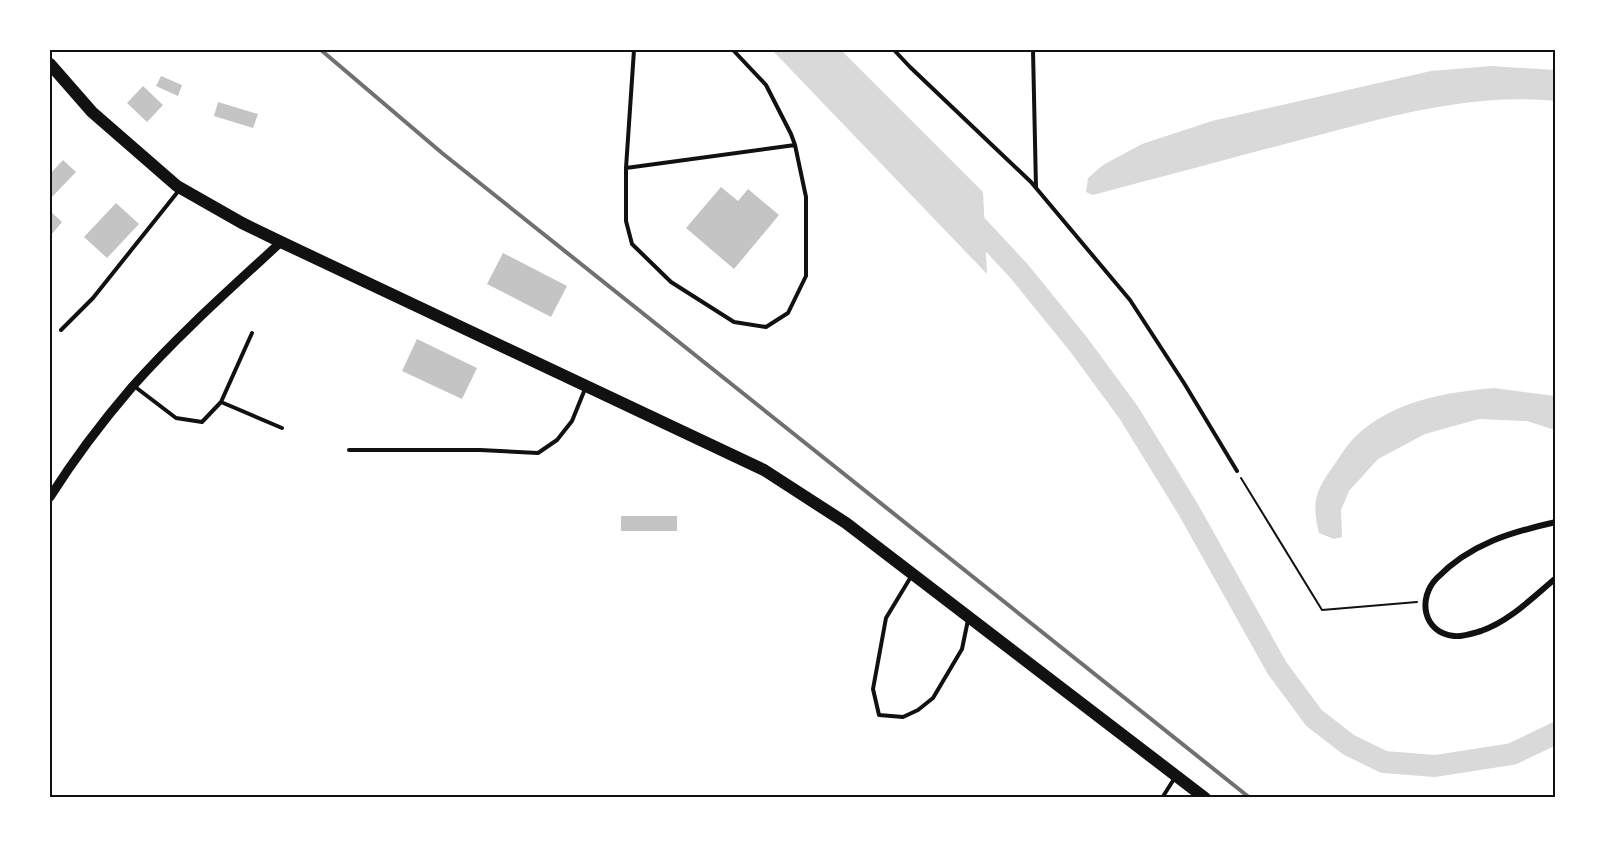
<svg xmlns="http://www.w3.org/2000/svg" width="1605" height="847" viewBox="0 0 1605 847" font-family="'Roboto Condensed',sans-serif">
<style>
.water{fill:#d9d9d9}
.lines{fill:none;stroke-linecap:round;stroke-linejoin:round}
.river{stroke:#d9d9d9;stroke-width:22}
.building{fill:#c4c4c4}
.path{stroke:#111;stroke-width:2}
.service{stroke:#111;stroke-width:4}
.minor{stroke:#111;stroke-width:6}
.tertiary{stroke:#111;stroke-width:9}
.primary{stroke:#111;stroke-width:12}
.rail{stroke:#707070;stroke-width:4}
.neatline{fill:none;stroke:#111;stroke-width:2}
</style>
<rect width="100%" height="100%" fill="#fff"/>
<path class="water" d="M772,50H841L983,192L987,274Z
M1491,66L1555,70V101C1469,92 1384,118 1300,140C1231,158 1162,177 1093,195L1086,192L1088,178L1103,165L1142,144L1212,121L1431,71Z
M1494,388L1555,396V430L1527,421L1479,419L1425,434L1378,459L1349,491L1341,510L1342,537L1334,539L1319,533C1311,501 1316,490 1334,465C1341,455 1348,443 1357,435C1393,401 1447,392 1494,388Z"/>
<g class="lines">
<path class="river" d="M964,212L1019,271L1079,345L1129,413L1188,509L1277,668L1314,718L1349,745L1384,762L1435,766L1512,754L1556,733"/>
</g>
<path class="building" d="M161,76L182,85L178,96L156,86Z
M143,86L163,105L147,122L127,103Z
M218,102L258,114L253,128L214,116Z
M63,160L76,172L50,199V174Z
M721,187L738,201L748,189L779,215L734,269L686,228Z
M116,203L139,224L107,258L84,237Z
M50,211L62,222L51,235L50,233Z
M503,253L567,286L551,317L487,284Z
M417,339L477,368L462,399L402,371Z
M621,516H677V531H621Z"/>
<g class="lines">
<path class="path" d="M1241,478L1322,610L1417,602"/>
<path class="service" d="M634,50L626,168V221L632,244L671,282L734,322L766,327L788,313L806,276V197L795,145L791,134L766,85L733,50
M894,50L910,67L1031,182L1130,300L1184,383L1237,471
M1033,50L1036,188
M626,168L795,145
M61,330L93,298L180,189
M134,386L176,418L202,422L221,402L252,333
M221,402L282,428
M349,450H480L538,453L557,440L572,421L585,389
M912,575L886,618L873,689L879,715L903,717L918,710L933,698L962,649L968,620
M1162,798L1174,779"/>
<path class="minor" d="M1556,522C1511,532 1470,544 1437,578C1417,598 1423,633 1454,636C1462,637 1474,633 1481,631C1510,621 1533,597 1556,578"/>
<path class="tertiary" d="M50,497C74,459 102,422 132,387C178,335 230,289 281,242"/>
<path class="primary" d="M50,64L92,112L177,186L242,223L281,242L764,470L846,523L1205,798"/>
<path class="rail" d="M321,50L442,153L1250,798"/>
</g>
<rect width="1605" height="847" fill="none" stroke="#ffffff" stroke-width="102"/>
<rect x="51" y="51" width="1503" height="745" class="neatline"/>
</svg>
